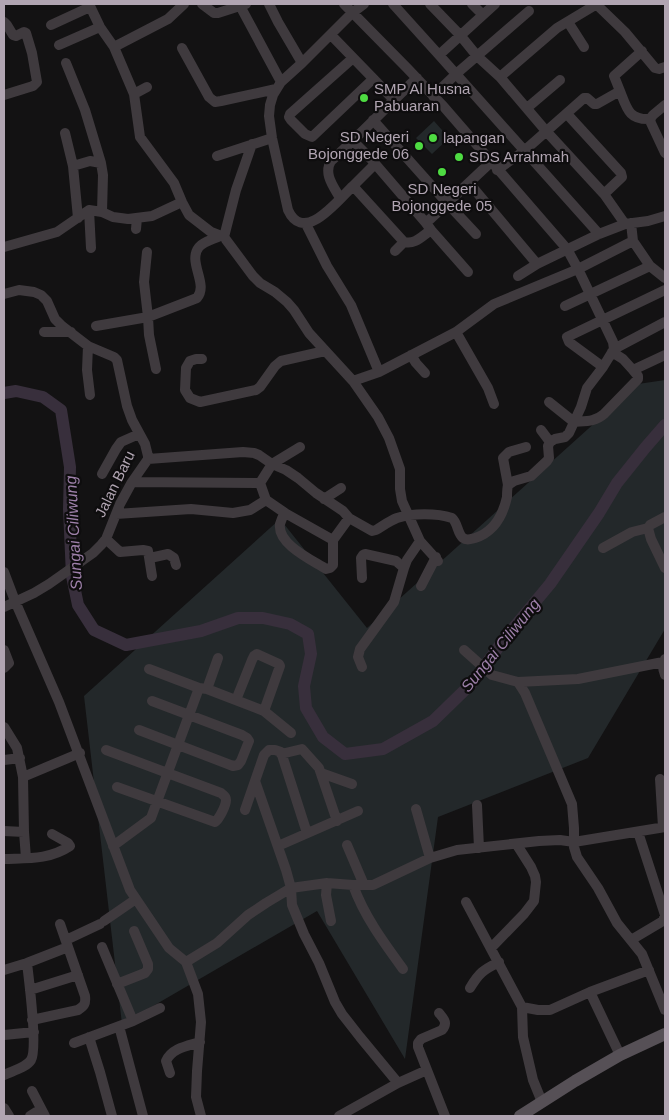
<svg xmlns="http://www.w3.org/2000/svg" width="669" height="1120" viewBox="0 0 669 1120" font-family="Helvetica,sans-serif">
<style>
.green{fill:#23282a}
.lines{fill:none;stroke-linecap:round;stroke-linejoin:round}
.river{stroke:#382f3c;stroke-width:12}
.minor{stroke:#3f3a3e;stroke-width:10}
.major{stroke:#565056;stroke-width:12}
.poi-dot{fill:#4edb42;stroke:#0e0d0e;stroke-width:2}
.labels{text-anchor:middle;stroke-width:4.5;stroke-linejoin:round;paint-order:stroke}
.poi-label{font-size:15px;fill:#b1a5b2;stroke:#0e0d0e;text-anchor:start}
.street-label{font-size:15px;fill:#b1a5b2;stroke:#0e0d0e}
.water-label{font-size:16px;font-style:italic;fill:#9e80aa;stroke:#0e0d0e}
</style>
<rect width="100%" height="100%" fill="#131213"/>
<path class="green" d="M434,121L449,138L432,154L416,138Z
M665,380V629L588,758L438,817L405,1059L317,911L122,1024L84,696L280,519L367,628L638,384Z"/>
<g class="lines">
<path class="river" d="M4,393L16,391L43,397L61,410L70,467L69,509L72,576L78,605L94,630L126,645L201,631L238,618H263L290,624L308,634L311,654L304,686L306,708L323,737L345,754L383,749L433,721L471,684L506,637L550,584L599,513L617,483L645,448L665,425"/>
<path class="minor" d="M89,4L100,27L114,47L134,94L140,137L174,183L182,202L189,215L211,232L224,237L253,276L260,283L275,292L287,302L294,310L309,333L353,381L378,417L389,438L400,469V489L402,501L420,541L438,561
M202,4L214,13H218L246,4
M239,4L281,82
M269,4L278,22L302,63
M393,4L439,55L599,234
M430,4L460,35L477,56L500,77L546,131L604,194L625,224
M472,4L483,15
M596,4L625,32L655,68L659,69L665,67
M4,22L7,25L13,35L16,36L24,32L26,33L32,53L37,82L33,86L4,95
M568,22L584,47
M51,25L90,7
M331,35L394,100
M59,45L100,27
M114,47L168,19L184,4
M182,48L209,97L215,102L221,101L276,89
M439,55L495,4
M353,58L290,114L289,117L291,120L305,134L312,137L373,79
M66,63L85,110L101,163L90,161L73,166L78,218
M500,77L557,28L597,4
M620,91C627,109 629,120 650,119
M134,94L147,87
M433,96L456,74L529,11
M665,105L653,115L650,119L651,123L665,153
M527,108L560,80
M567,114L621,173L622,177L604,194
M373,120L447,203L476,234
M65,133L73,166
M353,141L371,159L426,223L431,230L468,272
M217,156L272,138
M101,163L103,175L102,212
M375,164L353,186L404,242C415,245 422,236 431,230
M497,170L524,151L584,98H587L594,104H597L620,91L614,76L642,51
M469,183L537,264
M353,186C338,200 304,245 288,210L272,138L269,116L270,105L273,95L281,82L302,63L352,13L364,4
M340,198C334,187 323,174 331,161C361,134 388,105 417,78
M89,210L91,248
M426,223L491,162
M631,223L633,241L650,266L665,278
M306,224L327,266L351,305L379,372
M136,229L137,218
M224,237L236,190L252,144
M4,247L57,232L89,210L102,212L113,217L128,219L152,216L182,202
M395,251L404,242
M147,252L144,282L148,317L149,335L156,369
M518,276L537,264L599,234L625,224L648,221L665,216
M4,294L19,290L34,292L41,295L47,301L55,319L62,326L88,346L114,357L117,360L127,406L132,420L145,444L148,456V459L132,482L120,504L106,539L101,545L93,553L49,584L34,593L4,607
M565,306L650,266
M96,326L148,317L197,298C209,284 187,262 199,247C203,242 214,239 220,236
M44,332H71
M456,332L488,388L494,404
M88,346L87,370L90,395
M614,349L665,322
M612,352L623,359L633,370
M411,355L416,363L425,373
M202,359H196L190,361L186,368L185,390L190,398L200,402L256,390L260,387L275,366L281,361L325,351
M603,367L569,342L567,337L665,290
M353,381L379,372L456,332L494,304L578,269L633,241
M549,402L574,422C585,421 595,422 604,414L638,379V376L633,370L665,355
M541,430L550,442
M148,459L243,452L254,453L259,455L272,464L286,470L298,478L316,493L343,511L349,518L372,531L376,530C383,526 389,521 397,518C412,513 437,513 452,518C458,523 457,533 463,538C467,541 471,539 475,538C494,532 503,515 507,497C507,493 507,489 508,485L514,481L531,476L547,461L549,458L548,446L550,442L555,439L565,437L569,433L581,407L587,388L603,367L614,349L613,342L578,269L567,249L444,107L407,68L344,4
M102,474L116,449L121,442L139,434
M132,482L260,483L272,464L300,447
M260,483L266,500L285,513L333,540L349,518
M508,485L503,458L509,452L526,447
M324,499L341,488
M285,513C283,516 281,520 280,524C277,544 312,560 326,569L330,568L333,565V540
M116,514L191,509L233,513L250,510L266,500
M665,517L650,525L648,528L651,539L665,568
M106,539L120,552L143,550L148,551L152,576
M603,548L632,532L648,528
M150,558L168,554L174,558L176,565
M4,572L15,601L59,702L130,890L169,948L186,962L198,994L201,1022L197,1071L196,1097L201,1116
M362,578L361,558L363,555L365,554L396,561L404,568
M421,586L436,557
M4,650L9,663L4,668
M464,650L492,675L518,682L525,693L572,804L574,828V847L577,857L598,888L617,923L642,954L665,1010
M665,659C662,664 663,670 665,675
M362,667L358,657L360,649L394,602L404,568L407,560L420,541
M149,669L199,688L207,689L264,711L291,733
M518,682L578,679L663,662
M207,689L218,658
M236,700L252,660L254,656L257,654L279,664L280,666L264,711
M4,727L17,748L23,777L24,832L26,858
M139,730L233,766L238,765L241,761L249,741L247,738L242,735L152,701
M106,750L221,793C224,796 226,796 226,800C226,806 219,819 215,822L117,787
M281,754L302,749L319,768L337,821
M4,760L20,758
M321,773L352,784
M23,777L80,753
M660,779L663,827
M255,781L286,870L291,888L292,905L304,934L319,963L335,1002L342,1014L360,1037L398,1083
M477,805L479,848
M416,809L430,858
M245,810L264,755L269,750H275L281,752L307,833
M4,831L24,832
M347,845L364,885
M113,846L151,818L199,688
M278,846L358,811
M4,859C27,858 49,860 70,846L68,843L52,834
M327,883L326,895L331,921
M353,885C364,916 384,943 403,969
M466,902L522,1007L523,1037L533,1080L542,1102
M104,921L136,899
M66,940L100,924
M631,940L663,921L665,915L638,832
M102,947L133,1021
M491,948L524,914L534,901L536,882L535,876L531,867L517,845
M186,962L217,943L248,915L266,903L291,888L327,883L353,885H373L430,858L457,850L539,841L560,840L574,842L665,827
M4,970L27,963L68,947
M117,984L145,973L148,969V964L134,931
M470,988C479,973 483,970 499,962
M30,990L78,975
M590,992L620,1055
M522,1007L538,1010H550L590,992L649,970
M439,1013C444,1019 448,1023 442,1030L421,1039L418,1043V1047L445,1116
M32,1020L78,1010C84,1006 86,1004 85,996L60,924
M119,1026L143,1116
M4,1035L34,1032
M89,1037L100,1072L112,1116
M74,1043L133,1021L160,1008
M170,1073L166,1061C172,1048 187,1046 200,1042
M4,1075C12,1071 26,1068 31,1060C38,1049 29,980 27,963
M32,1091L45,1116
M4,1108L9,1116
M30,1116L41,1109
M339,1116L398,1083L427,1070"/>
<path class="major" d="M520,1116L575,1081L620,1055L665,1034"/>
</g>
<g class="poi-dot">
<circle cx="364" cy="98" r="5"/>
<circle cx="433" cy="138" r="5"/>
<circle cx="419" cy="146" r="5"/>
<circle cx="459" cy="157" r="5"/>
<circle cx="442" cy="172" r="5"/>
</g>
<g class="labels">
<g class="poi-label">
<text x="374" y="94">SMP Al Husna<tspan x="374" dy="17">Pabuaran</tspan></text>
<text x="409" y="142" text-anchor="end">SD Negeri<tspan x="409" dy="17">Bojonggede 06</tspan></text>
<text x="443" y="143">lapangan</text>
<text x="469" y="162">SDS Arrahmah</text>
<text x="442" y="194" text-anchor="middle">SD Negeri<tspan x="442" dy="17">Bojonggede 05</tspan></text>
</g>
<g class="street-label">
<text transform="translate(115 484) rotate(-64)" y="5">Jalan Baru</text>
</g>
<g class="water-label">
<text transform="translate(73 533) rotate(-93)" y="6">Sungai Ciliwung</text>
<text transform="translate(500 645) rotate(-51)" y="6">Sungai Ciliwung</text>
</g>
</g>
<rect width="669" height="1120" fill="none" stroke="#b1a5b2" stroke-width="10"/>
</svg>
